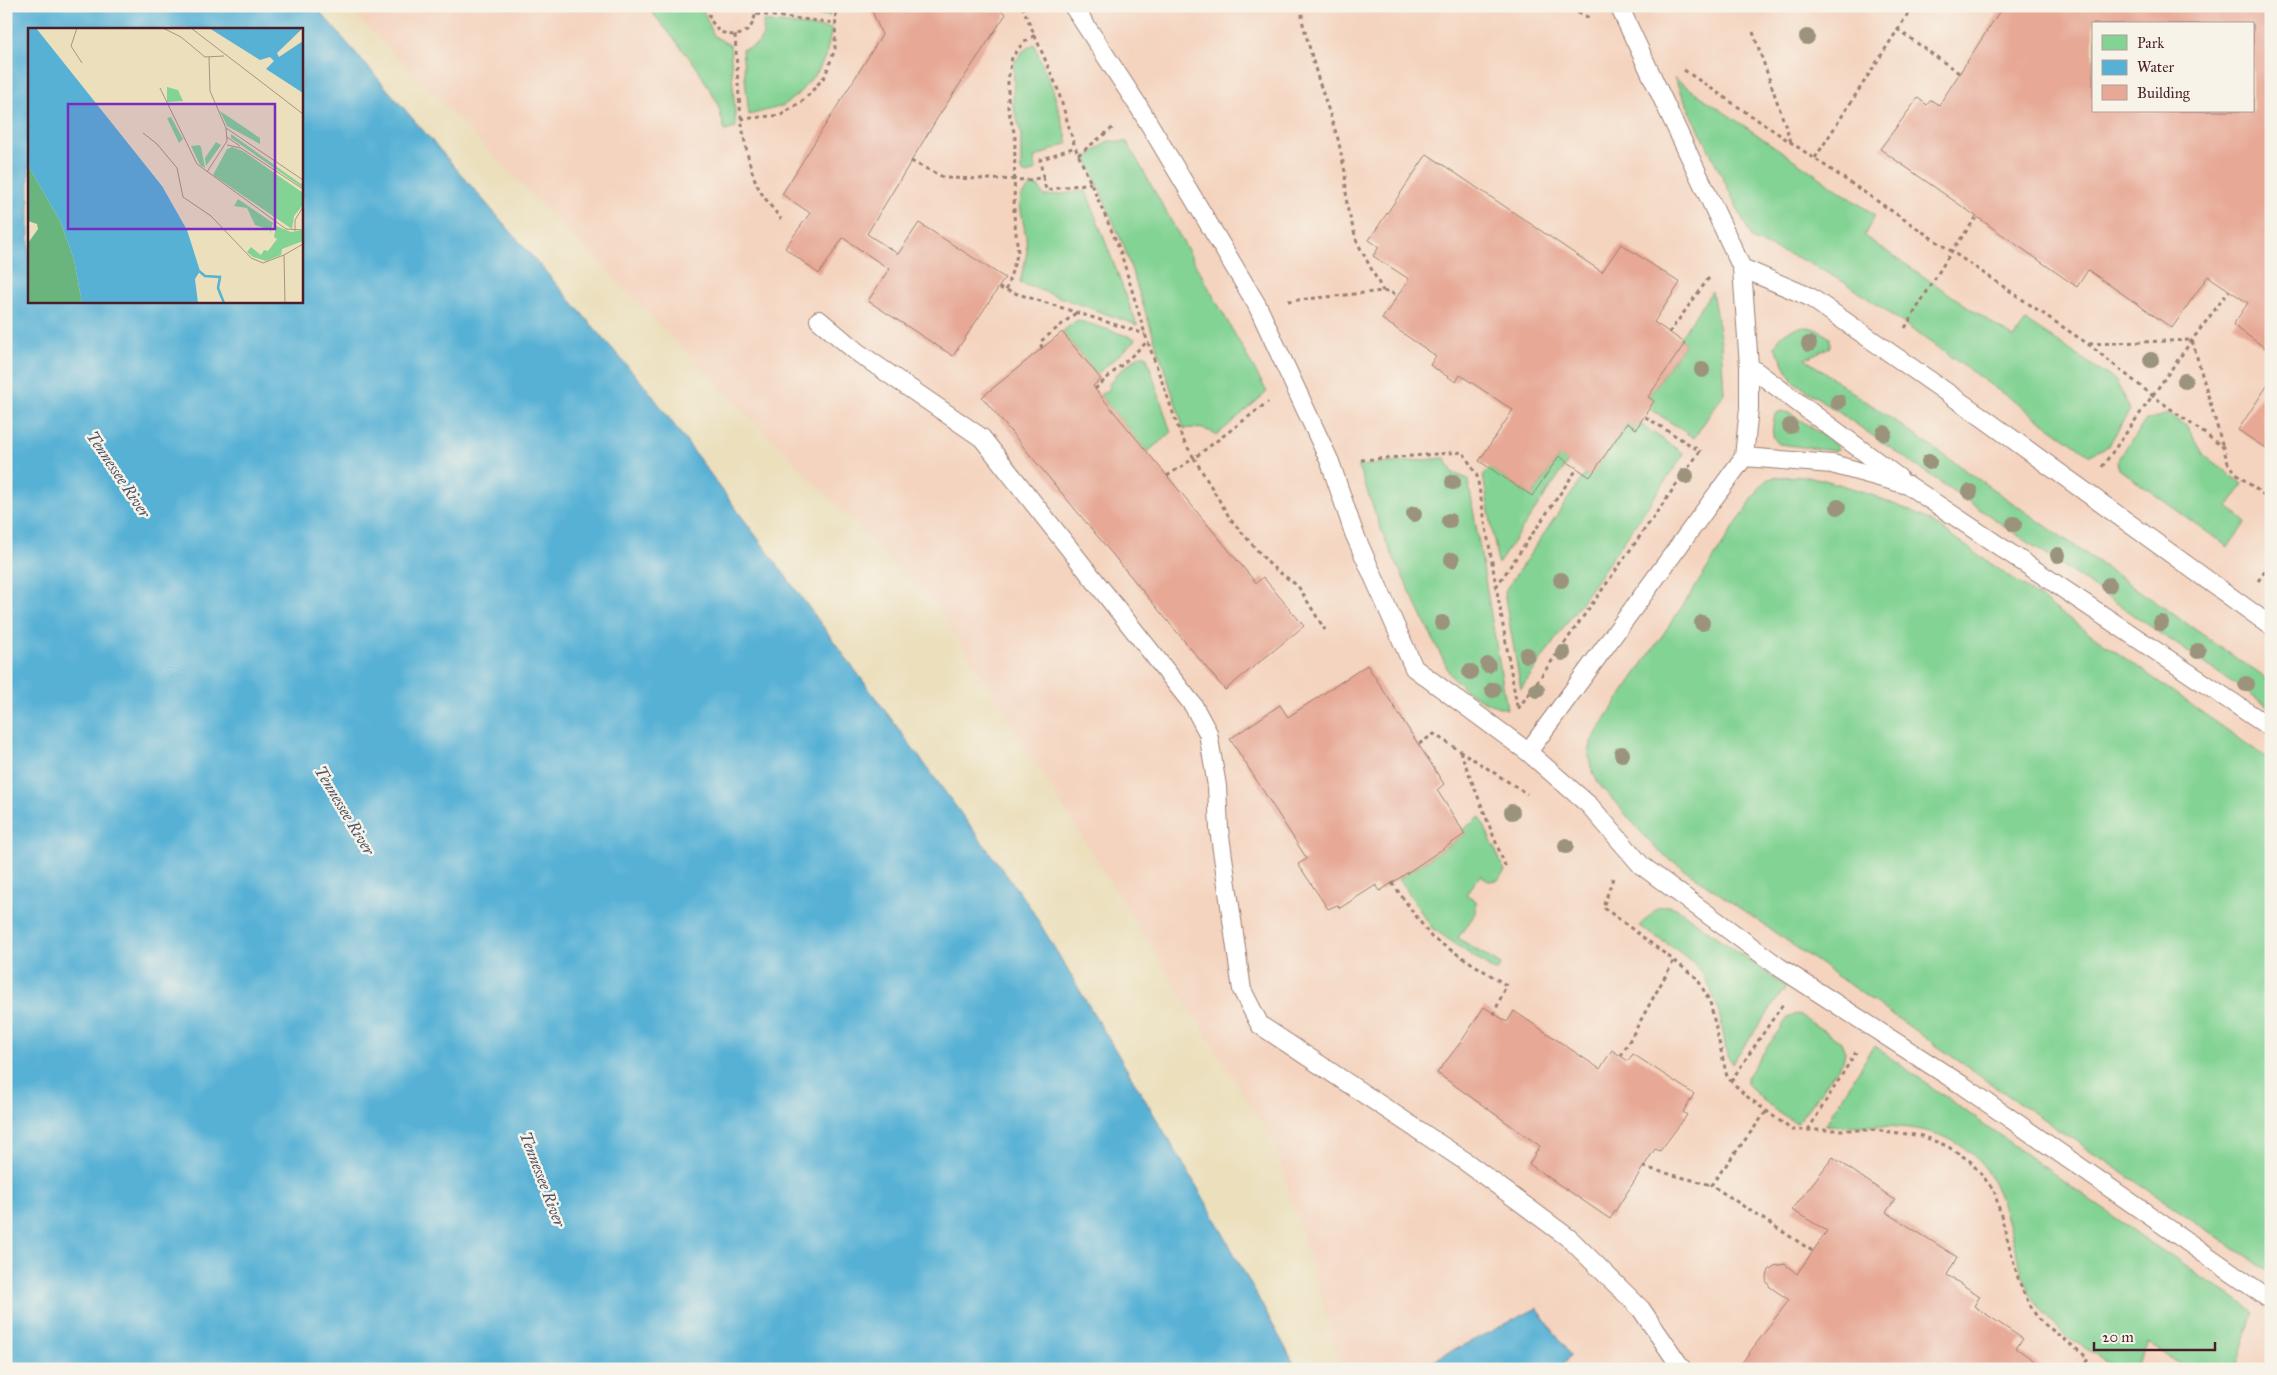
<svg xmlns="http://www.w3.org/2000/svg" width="2277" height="1375" viewBox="0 0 2277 1375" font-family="'IM FELL Great Primer',serif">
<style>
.built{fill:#f4d4bf;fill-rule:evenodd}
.green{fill:#83d394;stroke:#667960}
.water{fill:#57b1d5;stroke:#506880;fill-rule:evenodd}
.building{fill:#e7a895;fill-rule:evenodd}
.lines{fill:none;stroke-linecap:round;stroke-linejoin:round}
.lane-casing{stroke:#9a7f74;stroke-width:20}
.path{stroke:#9a7f74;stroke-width:3;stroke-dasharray:4 4;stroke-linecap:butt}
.lane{stroke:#fff;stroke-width:18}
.tree{fill:#9c937d}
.labels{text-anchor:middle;stroke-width:5;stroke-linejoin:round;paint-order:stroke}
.water-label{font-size:16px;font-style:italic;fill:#4f5266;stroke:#f7f3e8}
.inset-river{fill:none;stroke:#57b1d5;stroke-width:2.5}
.inset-road{fill:none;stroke:#ab9282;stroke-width:1}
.view{fill:#7b2cbf;fill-opacity:0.15;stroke:#7b2cbf;stroke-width:2.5}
.inset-edge{fill:none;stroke:#4a1f2b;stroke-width:2.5}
</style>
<rect width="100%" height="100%" fill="#f7f3e8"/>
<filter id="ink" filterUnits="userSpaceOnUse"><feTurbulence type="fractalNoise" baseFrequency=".02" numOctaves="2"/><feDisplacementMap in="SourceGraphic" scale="10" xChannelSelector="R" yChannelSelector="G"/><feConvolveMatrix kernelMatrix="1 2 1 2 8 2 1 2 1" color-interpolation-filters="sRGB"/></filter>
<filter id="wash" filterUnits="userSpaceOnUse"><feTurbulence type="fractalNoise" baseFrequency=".0096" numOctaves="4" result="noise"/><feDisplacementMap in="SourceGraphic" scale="20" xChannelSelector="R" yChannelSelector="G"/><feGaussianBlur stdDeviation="1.12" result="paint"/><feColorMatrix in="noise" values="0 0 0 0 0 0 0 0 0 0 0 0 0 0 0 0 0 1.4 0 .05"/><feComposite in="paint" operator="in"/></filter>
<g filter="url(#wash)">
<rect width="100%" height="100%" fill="#ebdfbc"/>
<path class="built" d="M347,6H2271V1369H1342L1275,1145L941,612ZM2093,24H2253V111H2093Z"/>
<path class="green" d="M647,6H701L714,36L730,45L736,128L725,131L717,102L696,66Z
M760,6H829L830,16L761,8Z
M763,21L832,29L826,55L818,71L798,94L783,106L749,115L742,49C760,47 765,38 763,21Z
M1034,44L1053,90L1068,143L1034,158L1036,170L1027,174L1021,171V133L1013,105L1014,63L1023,51Z
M1674,78L1875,215L1864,236L2014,338L2026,321L2116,381L2130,410L2108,446L2090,455L1849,285L1805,261L1753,240Z
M1108,141L1127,142L1267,392L1217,435C1205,428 1197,427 1184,429L1124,247L1086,158Z
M1030,186H1038L1044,196L1086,191L1137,325L1020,283L1027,252L1026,237L1020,205L1021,197Z
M1712,291L1721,343L1724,393L1694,438L1649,408L1648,397L1685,343L1679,339Z
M1077,320L1134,338L1136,340L1097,374L1062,332Z
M1808,327L1819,330L1830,338V347L1805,359L2271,682V709L1793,381L1775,347C1781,331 1792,328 1808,327Z
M1140,355H1145L1147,358L1171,433L1147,452L1100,395L1110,388L1108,384L1116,378L1114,376Z
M1781,411L1790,413L1835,444L1838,449L1834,451L1779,444C1769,436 1773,425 1775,414Z
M2168,414L2186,425L2204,455L2243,484L2228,507L2246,522L2228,547L2119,469L2117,463L2120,456L2146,420Z
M1627,423L1635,429L1639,423L1684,454L1521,689L1504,592L1585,474L1590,476Z
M1559,456L1568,462L1498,564L1483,475L1490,468L1532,496Z
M1445,458L1453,473L1468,479L1507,709C1485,704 1464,692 1450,674L1385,540L1358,466Z
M1807,476C1853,486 1887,500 1929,520L2271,761V1273L1987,1081L1657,850L1598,783L1591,768L1589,756L1591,742L1609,713L1690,595L1762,484L1768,479L1779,477Z
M1480,817L1505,871L1498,880L1488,881L1481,875L1466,894L1476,901V913L1458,938L1501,965L1496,972L1432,928L1399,879L1465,834L1462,830Z
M1668,905L1678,909L1786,987L1732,1063L1727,1056C1722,1025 1717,990 1696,966C1685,953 1655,937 1639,926L1657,908Z
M1798,1014L1841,1042L1845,1052L1843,1061L1797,1123C1778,1113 1760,1100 1747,1083V1076L1789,1016Z
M1874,1046L2148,1241L2253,1311L2236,1369H2191L2148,1344L2134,1369C2112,1369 2109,1362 2090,1351C2067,1338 2043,1318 2031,1294C2006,1245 2011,1173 1955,1142C1914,1120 1869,1128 1825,1125Z"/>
<path class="water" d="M6,6H315L649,391L1030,907L1203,1197L1297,1369H6ZM29,29H301V301H29Z
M1537,1308L1570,1355L1560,1369H1426L1424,1365Z"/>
<g id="blocks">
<path class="building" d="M870,6H993L1006,14L938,117L867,234L898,254L919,223L1005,278L953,356L868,301L889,269L843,238L819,274L785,248L810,213L782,194L882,35Z
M2003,6H2271V352L2233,325L2248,303L2208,276L2172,328L2088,270L2077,287L1880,149L1918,98L1927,105L1931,100L1939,105ZM2093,24H2253V111H2093Z
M1427,154L1602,272L1621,244L1680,283L1654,322L1685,343L1648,397L1654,401L1636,429L1627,423L1590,477L1559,456L1532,496L1479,461L1513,410L1460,375L1456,382L1430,365L1436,356L1382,319L1409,279L1373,256L1379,247L1369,240Z
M1062,332L1101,379L1093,386L1095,389L1256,583L1263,577L1304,626L1225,690L982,397Z
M2271,380V452L2238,430Z
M1367,665L1444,784L1437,790L1465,834L1380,891L1376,885L1340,908L1337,905L1328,909L1298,864L1307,859L1230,739L1280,705L1288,717Z
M1484,1007L1507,1022L1514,1011L1600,1069L1612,1050L1628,1061L1633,1054L1694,1094L1683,1112L1687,1115L1660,1151L1655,1149L1610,1219L1529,1164L1540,1146L1437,1073L1463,1039Z
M1833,1157L1895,1200L1886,1212L1957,1257L1947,1275L1980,1296L1974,1306L2023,1339L2016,1348L2046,1369H1737L1789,1300L1770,1287L1766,1280L1769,1270L1774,1266L1785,1264L1797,1274L1827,1231L1792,1210Z"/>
</g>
</g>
<g filter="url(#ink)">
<use href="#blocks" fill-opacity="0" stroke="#9a7f74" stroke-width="1"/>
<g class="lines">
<g class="lane-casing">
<path id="lane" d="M1073,6L1139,107L1257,305L1330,462L1354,533L1414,668L1528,752L1590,806L1641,865L1779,967L1962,1085L2271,1300
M1742,268L1810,297L1982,417L2271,626
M819,320L857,352L982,438L1193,705L1208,733L1217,786L1219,829L1242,990L1260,1025L1462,1159L1570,1239L1641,1309L1682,1369
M1749,366L1899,478
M1744,457L1832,464L1908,485L2271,728
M1528,752L1744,457L1749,408V366L1742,268L1619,6"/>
</g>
<path class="path" d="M710,6L709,18L719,32C724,33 730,35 735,35C750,35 757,19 755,6
M1022,6L1057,87L1075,147L1120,250L1145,334L1182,438L1194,458L1268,402
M1301,6L1303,24L1317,75L1338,139L1345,172L1347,207L1357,242L1383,291
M1563,6L1592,19
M1908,6L1911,9L1913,6
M756,14L837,23
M1897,29L1959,73
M1753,32L1791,142
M735,35C738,79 739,135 754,177C759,193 771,206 781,219
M1684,70L2088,344L2153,396L2223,447L2228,463L2240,477L2271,500
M741,119L781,115L805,99L825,76L835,49L836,6
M1078,155L1115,126
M1815,158L1911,9
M911,161L945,178L1030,180L1043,177L1040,160L1075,147
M1043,177L1046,190L1091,183
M999,288L1145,334
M1006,290L1018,252L1014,215L1015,136L1008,108V80L1012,57L1023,43L1035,35
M1288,301L1383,291L1399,295
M1905,328L1951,252L1976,218
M1669,333L1711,275
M2089,344L2192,340L2223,447
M1042,348L1040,342L1077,312
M1095,389L1148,341
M1361,460L1463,452L1477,476L1517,706
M2102,467L2192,340L2229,291
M1167,476L1194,458L1231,520L1271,566L1298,586L1325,630
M2258,581L2271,563
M1496,587L1577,469
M1518,709L1700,451L1644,416
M1419,744L1434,734L1527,794
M1460,751L1506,868
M1613,878L1603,907L1697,978L1710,1002L1727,1077L1745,1095L1792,1130H1876L1922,1136L1947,1146L1970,1161L1994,1190L2018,1278L2024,1294L2038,1319L2088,1358L2081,1369
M1392,883L1432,938L1506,985L1494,1014
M1621,1056L1674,960
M1731,1081L1783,1004
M1766,1112L1711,1185L1814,1252
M1808,1130L1856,1052
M1643,1167L1711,1185"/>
<use href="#lane" class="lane"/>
</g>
<g class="tree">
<circle cx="1807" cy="37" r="8"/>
<circle cx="1809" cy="344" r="8"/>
<circle cx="2151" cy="360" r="8"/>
<circle cx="1702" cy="370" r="8"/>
<circle cx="2185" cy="381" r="8"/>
<circle cx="1838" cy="402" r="8"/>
<circle cx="1790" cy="426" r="8"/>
<circle cx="1884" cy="433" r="8"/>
<circle cx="1929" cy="462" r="8"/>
<circle cx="1686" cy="476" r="8"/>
<circle cx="1453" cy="482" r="8"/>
<circle cx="1970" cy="492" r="8"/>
<circle cx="1838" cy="507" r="8"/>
<circle cx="1414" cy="514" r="8"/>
<circle cx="1449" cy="521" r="8"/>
<circle cx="2014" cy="524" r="8"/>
<circle cx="2058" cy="555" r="8"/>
<circle cx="1452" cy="560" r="8"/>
<circle cx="1561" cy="580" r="8"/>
<circle cx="2109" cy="585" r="8"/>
<circle cx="1442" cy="623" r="8"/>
<circle cx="1702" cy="623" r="8"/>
<circle cx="2161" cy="623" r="8"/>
<circle cx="2198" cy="651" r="8"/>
<circle cx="1563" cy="653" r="8"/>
<circle cx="1527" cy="655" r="8"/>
<circle cx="1488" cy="665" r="8"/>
<circle cx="1470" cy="672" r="8"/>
<circle cx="2246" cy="684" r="8"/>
<circle cx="1493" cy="690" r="8"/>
<circle cx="1537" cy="690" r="8"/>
<circle cx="1622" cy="754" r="8"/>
<circle cx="1512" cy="812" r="8"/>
<circle cx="1566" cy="846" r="8"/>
</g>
</g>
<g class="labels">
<g class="water-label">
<text transform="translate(119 474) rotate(56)" y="6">Tennessee River</text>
<text transform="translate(345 810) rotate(59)" y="6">Tennessee River</text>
<text transform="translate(543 1179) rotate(69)" y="6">Tennessee River</text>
</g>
</g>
<g transform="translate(28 28)">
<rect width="275" height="275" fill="#ebdfbc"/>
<path d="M139,59L150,62L155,73L139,74ZM192,83L232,110V116L199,98ZM143,89L155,111L151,115L139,90ZM203,106L273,156L275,154V160L203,110ZM188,114L193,117L178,138L177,130ZM171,117L173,119L177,140L172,137L163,118ZM204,119L215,123L275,165V177L266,188L264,201L185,147L199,121ZM210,171L245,195L242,206V202L227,197L219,180L206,178ZM248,198L263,204L275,202V213L254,221L253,227L238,233L225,229L219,224L223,219L233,227L236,222L240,223L249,211L246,209Z" fill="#83d394"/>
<path d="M0,137L33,195L46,232L54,275H0V215L10,201L9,196L0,193Z" fill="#6ab57e"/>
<path d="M0,0H8L134,158L159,202L172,243L167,251L170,275H54L46,232L33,195L0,137ZM181,0H275L249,25L251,29L275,13V65L238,41L246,33L242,29L232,32Z" fill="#57b1d5"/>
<path class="inset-river" d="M171,243L177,248L192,249L190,260L196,275"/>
<path class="inset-road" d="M49,0L43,18L54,35M135,0L153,9L177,29L196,28M163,0L275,86M132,60L169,136L258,201L275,202M198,100L275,152M115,105L129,116L149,140L155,169L183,188L223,230L235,235L256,227M199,109L212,118M199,117L213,120L275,161M179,144L199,113L198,100L182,63L181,29M267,203V192L275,179M257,275L256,227L275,216"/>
<path class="view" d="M40,76H247V201H40Z"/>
<rect width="275" height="275" class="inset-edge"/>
</g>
<rect width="2277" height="1375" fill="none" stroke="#f7f3e8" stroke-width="25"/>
<rect x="2092" y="22" width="162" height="90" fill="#f7f3e8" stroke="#b29e9c"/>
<rect x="2102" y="35" width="25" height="15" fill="#83d394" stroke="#b29e9c"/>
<text x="2137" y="48" font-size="15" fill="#4a1f2b">Park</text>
<rect x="2102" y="60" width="25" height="15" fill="#57b1d5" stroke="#b29e9c"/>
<text x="2137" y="72" font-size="15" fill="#4a1f2b">Water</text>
<rect x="2102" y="85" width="25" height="15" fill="#e7a895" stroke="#b29e9c"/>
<text x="2137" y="98" font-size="15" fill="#4a1f2b">Building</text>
<path d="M2094 1342v8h121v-8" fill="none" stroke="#4a1f2b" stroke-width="2.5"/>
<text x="2102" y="1342" font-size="15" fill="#4a1f2b" stroke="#f7f3e8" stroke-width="4" paint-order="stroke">20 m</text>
</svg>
